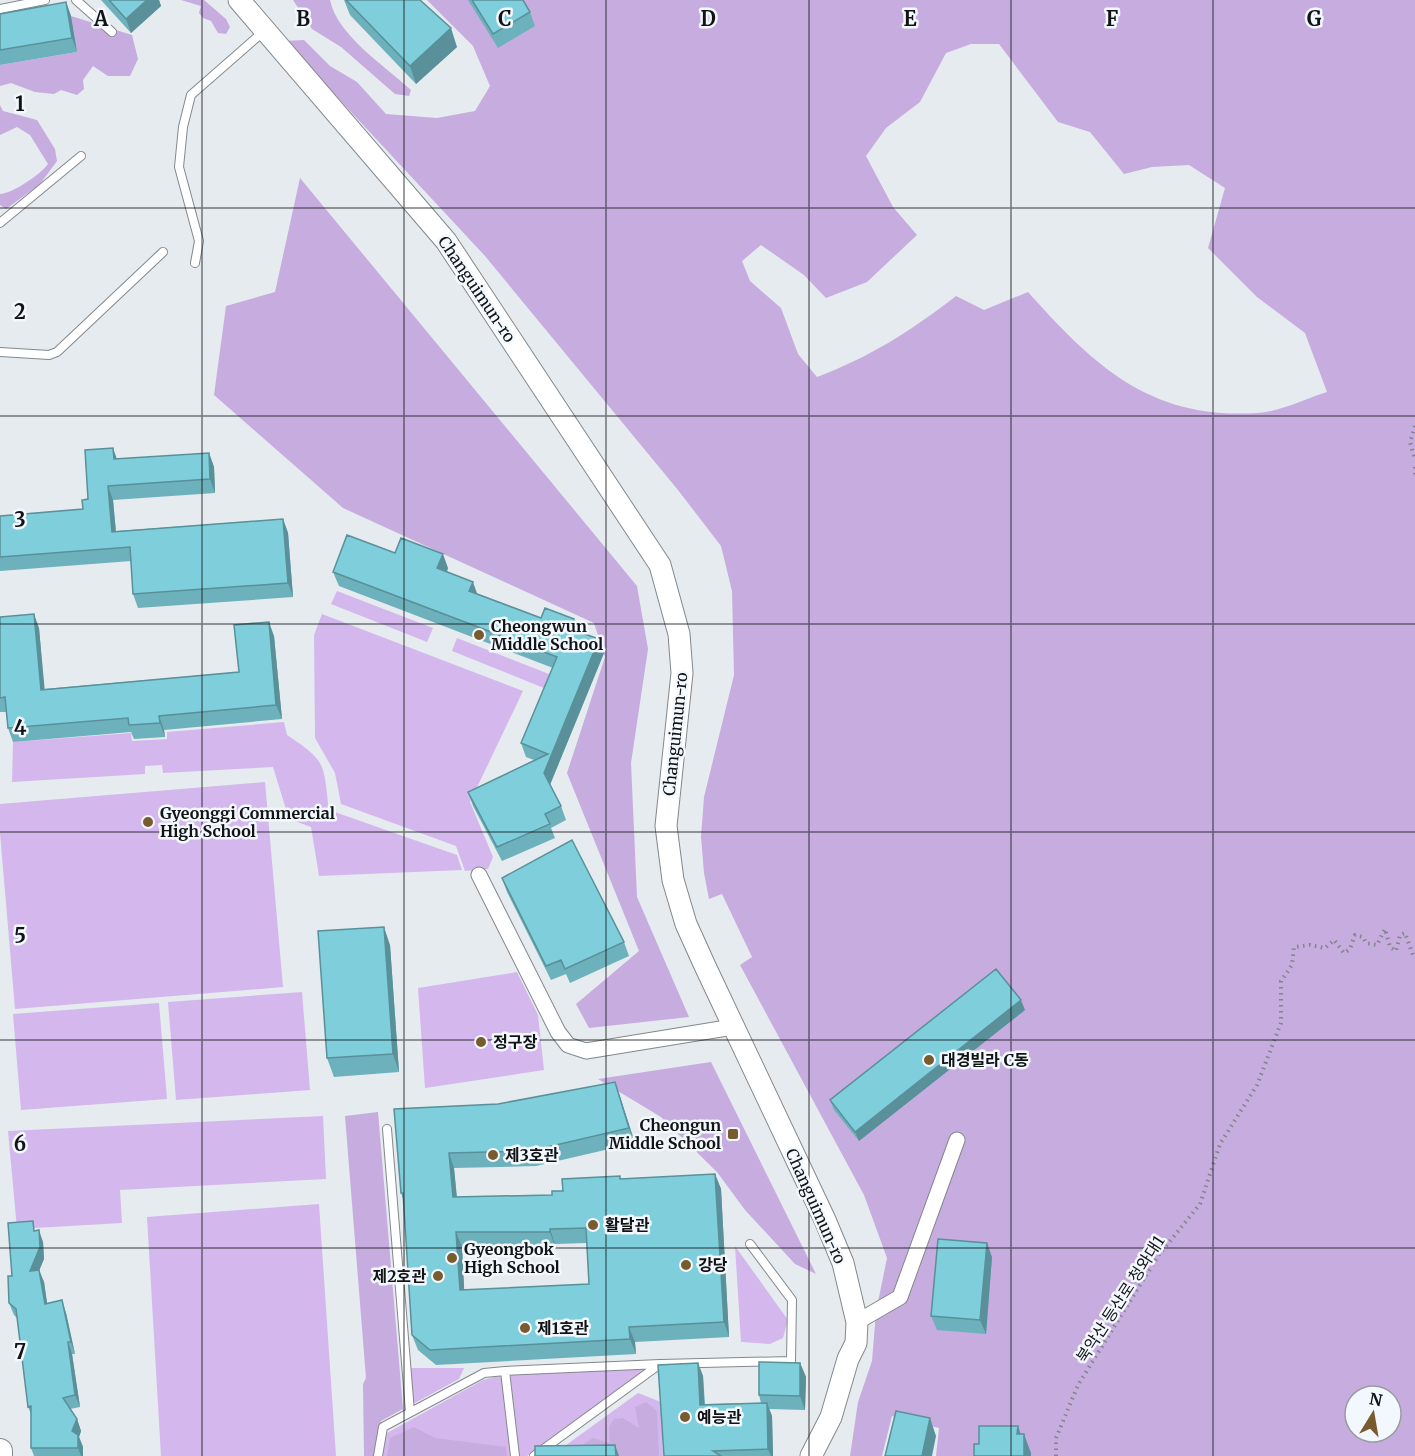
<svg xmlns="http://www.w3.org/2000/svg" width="1415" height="1456" viewBox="0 0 1415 1456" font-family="Merriweather,'Noto Sans KR',serif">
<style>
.green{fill:#d4b8ed}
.forest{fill:#c7ace0;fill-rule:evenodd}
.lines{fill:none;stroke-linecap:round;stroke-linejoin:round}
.lane-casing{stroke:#83888d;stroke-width:10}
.street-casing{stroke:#83888d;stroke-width:17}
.secondary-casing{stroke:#83888d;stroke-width:23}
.primary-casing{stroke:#83888d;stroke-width:26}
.path{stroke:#828688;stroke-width:4;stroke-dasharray:1.5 4.5;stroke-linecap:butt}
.lane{stroke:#fff;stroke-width:8}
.street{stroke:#fff;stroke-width:15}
.secondary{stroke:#fff;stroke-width:21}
.primary{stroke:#fff;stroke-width:24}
.wall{fill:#6db1bc;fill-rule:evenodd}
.shaded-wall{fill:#599099}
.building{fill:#7fcedb;stroke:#599099;stroke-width:1.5;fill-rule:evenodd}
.grid{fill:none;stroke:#111314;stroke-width:1.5;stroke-opacity:0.55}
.poi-dot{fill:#785b2f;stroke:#f2f8fd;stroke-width:2}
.labels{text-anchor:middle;stroke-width:5;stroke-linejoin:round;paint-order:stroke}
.street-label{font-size:16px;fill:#111314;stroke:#f2f8fd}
.poi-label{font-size:16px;font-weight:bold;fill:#111314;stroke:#f2f8fd;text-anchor:start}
.grid-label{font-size:20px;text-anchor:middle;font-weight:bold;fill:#111314;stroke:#f2f8fd;stroke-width:5;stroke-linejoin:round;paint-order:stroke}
</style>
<rect width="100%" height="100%" fill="#e5ebef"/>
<path class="green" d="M337,591L433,628L427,642L331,604Z
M322,614L523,691L470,802L493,857L488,869L465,871L456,846L341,804L335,773L315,738L314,635Z
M457,638L549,674L544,688L452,651Z
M284,722L287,735C328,762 323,764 329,810L457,855L462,870L319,876L311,827L289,819L273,767L163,773L162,765L145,766V774L12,782L13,742L131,733L132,741L167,739V732Z
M265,782L283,987L15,1009L0,833V804Z
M517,972L538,1015L544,1070L425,1088L418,988Z
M302,992L310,1090L176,1100L168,1002Z
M159,1003L167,1099L21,1110L13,1014Z
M323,1116L326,1179L120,1190L122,1223L17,1229L8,1131Z
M319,1204L336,1456H161L147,1217Z
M735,1246L788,1320L783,1338L770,1344L741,1342Z
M410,1368H464L459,1379L413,1404Z
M648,1369L527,1456H519L510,1375Z
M502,1375L512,1456H382L387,1433L483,1380Z
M638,1393L661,1402L663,1456H551Z"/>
<path class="forest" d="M181,0H204L226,19L230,27L226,34L218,33L211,21L203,18L199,13L201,6Z
M293,0H330C337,35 385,66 411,90L409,96L395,94L341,47L312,29Z
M427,0H1415V1456H936L939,1428L892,1416L882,1456H850L858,1402L872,1361L876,1312L887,1258L864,1195L740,965L752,957L722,894L709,899L704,873L701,837L704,797L734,675L732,591L721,546L678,490L485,256L285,41L304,40L330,66L357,82L386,114L437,118L475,111L490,86L473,46ZM971,44H999L1058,122L1090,132L1124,174L1152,167L1189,165L1225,188L1208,248L1257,297L1305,333L1327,392C1305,399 1279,412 1257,413C1151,420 1094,366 1028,292L984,310L956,296C911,331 870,357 817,377L798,354L781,308L750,281L742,261L761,245L804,275L826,298L867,282L917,235L893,207L866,156L886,128L920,102L946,53ZM1355,1396H1391V1432H1355Z
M71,16L132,35L138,59L130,76H108L93,66L83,80L84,89L77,95L61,90L54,94L35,92L11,83L0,86V65L77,52Z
M0,105L3,111L37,120L55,149L57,161L40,184L6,209L0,205V194C12,194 41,174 48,164L30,135L17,127L0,135Z
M300,178L637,586L648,649L631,763L637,897L689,1017L589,1028L576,1004L639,951L567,773L605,657L594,623L343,508L214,395L226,306L275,292Z
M711,1062L816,1274L795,1264L745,1210L717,1172L661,1117L598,1079Z
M378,1112L403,1409L381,1421L374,1456H364L363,1384L366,1378L345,1116Z
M646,1402L657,1411L659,1456H565L593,1438L610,1443L609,1427L614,1419L623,1418L639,1428L635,1407Z
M414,1427L435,1438L506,1447L507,1456H387L390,1438Z"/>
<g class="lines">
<g class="lane-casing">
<path id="lane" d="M76,0L112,32
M0,9L45,0
M0,223L81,156
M195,263L199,241L179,167L183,127L191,95L263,32
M0,352L49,355L57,352L163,252
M387,1129L410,1412
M505,1371L660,1364
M378,1456L383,1427L484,1373L505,1371L515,1456
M534,1456L660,1364L791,1361L792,1300L750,1244"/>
</g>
<g class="street-casing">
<path id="street" d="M479,875L558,1032L568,1045L586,1051L733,1027
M857,1322L900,1297L957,1140"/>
</g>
<g class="secondary-casing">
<path id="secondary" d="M239,0L446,241L660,565L679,634L682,673L666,826L673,880L686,924L705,966L825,1220L843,1263L857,1322L856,1343L848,1359L831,1417L811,1456"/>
</g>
<g class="primary-casing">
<path id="primary" d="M0,1451V1456"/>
</g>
<path class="path" d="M1415,426L1410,442L1415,459
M1415,467V478
M1056,1456V1438L1078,1385L1158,1256L1200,1204L1220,1144L1257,1085L1281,1023V981L1292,965L1294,947L1310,945L1325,948L1334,940L1344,953L1350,949L1355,935L1363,937L1366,943L1377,945L1385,929L1390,947L1396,951L1400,935L1405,933L1413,955L1415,953"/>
<use href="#lane" class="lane"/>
<use href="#street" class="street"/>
<use href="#secondary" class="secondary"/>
<use href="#primary" class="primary"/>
</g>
<path class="wall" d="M101,0H159L161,6L131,33Z
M344,0H420L457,47L416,84L350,15Z
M468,0H523L530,12L535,26L498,48Z
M66,2L71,16L77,52L0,65V14Z
M209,453L214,467L215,493L113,500L116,531L283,519L288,533L293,597L138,608L133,594L131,561L0,571V516L83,509L88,499L117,459Z
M395,553L448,568L447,572L478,594L579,632L604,653L550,785L561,806L566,820L551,828L555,838L502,861L473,806L468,792L534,760L526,757L521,743L553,668L339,586L333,572Z
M0,617L39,628L44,689L239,672L274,636L282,719L164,730L165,737L134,739L131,732L13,742L8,728L6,712H0Z
M502,878L624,942L629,956L570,983L566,974L551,980L507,892Z
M390,945L399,1072L334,1077L327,1058Z
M1025,1010L859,1141L834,1110L830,1100Z
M615,1082L635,1143L536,1166L454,1168L457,1197L552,1195L563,1191L621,1179L715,1174L721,1189L729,1337L635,1342L636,1354L436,1365L418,1350L412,1335L404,1202L401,1193L498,1104ZM587,1243L589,1284L464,1290L462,1247H555V1244Z
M37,1230L43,1242L44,1259L39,1270L44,1282L47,1304L66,1313L75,1354H72L80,1407L70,1409L77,1419L81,1431L79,1437L83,1447V1456H34L31,1448V1414L28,1407L17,1318L14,1315L9,1303L12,1276Z
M992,1257L986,1334L937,1330L931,1316Z
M698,1363L703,1376L705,1404L761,1403L759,1395L800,1363L806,1377L805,1410L769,1409L772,1416L773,1456H664Z"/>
<path class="shaded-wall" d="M147,0H159L161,6L131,33L126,19Z
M66,2L71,16L77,52L72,38Z
M451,28L457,47L416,84L410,66Z
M113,448L118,462L114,459Z
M209,453L214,467L215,493L210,479Z
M108,486L113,500L117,545L112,532Z
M283,519L288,533L293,597L288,583Z
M443,554L448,568L442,582L437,568Z
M473,582L478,596L469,591Z
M34,614L39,628L46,704L41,690Z
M574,619L579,633L570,629Z
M269,622L274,636L282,719L276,705Z
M599,639L604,653L549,787L544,773Z
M159,716L164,730L165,737L160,723Z
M384,927L390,945L399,1072L393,1054Z
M1021,1000L1025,1010L859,1141L855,1132Z
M615,1082L620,1097L635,1143L629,1128Z
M449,1153L454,1168L458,1212L453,1197Z
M715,1174L721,1189L729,1337L724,1322Z
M550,1229L555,1244V1247L550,1232Z
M39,1230L43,1242L44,1259L34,1283L30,1271Z
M456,1232L462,1247L465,1305L460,1290Z
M987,1243L992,1257L986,1334L980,1320Z
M39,1270L44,1282L49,1316L45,1304Z
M62,1300L66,1313L75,1354L71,1342Z
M629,1327L635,1342L636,1354L630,1339Z
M68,1342L72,1354L80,1407L75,1395Z
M698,1363L703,1376L705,1418L700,1405Z
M800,1363L806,1377L805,1410L800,1396Z
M767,1403L772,1416L773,1456H771L768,1449Z
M930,1418L936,1436L932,1456H922Z
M77,1419L81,1431L79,1437L83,1447V1456H81L72,1431Z
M1018,1426L1024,1444V1434L1031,1453V1456H1024L1017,1434Z
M615,1445L619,1456H616Z"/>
<path class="building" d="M109,0H147L126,19Z
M346,0H420L451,28L410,66Z
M472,0H523L530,12L493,34Z
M66,2L72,38L0,50V14Z
M113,448L114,459L209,453L210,479L108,486L112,532L283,519L288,583L133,594L130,547L0,557V516L83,509L82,500L88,499L85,450Z
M347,535L395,553L401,538L443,554L437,568L473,582L469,591L541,618L545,608L574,619L570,629L599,639L544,773L561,806L545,814L550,824L497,847L468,792L548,754L521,743L557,657L333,572Z
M34,614L41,690L239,672L234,625L269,622L276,705L159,716L160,723L129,725L128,718L8,728L5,697L0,698V617Z
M572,840L624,942L565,969L561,960L546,966L502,878Z
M384,927L393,1054L327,1058L318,931Z
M996,969L1021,1000L855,1132L830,1100Z
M615,1082L629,1128L530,1151L449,1153L453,1197L552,1195V1191H563L562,1179L620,1176V1179L715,1174L724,1322L629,1327L630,1339L430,1350L412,1335L403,1193H401L394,1109L498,1104ZM586,1228L589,1284L460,1290L456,1232H550V1229Z
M33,1221L34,1231L39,1230L40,1247L30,1271L39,1270L45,1304L62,1300L71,1342H68L75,1395L63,1398L77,1419L72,1431L78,1435V1448H31V1406L28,1407L16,1309L9,1303L8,1276H12L8,1223Z
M938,1239L987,1243L980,1320L931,1316Z
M759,1362L800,1363V1396L759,1395Z
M698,1363L700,1405L767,1403L768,1449L713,1451L721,1456H664L658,1365Z
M896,1411L930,1418L922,1456H885Z
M979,1426H1018L1017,1434H1024V1456H974V1444H979Z
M615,1445L616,1456H535V1446Z"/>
<path class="grid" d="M202,0V1456M404,0V1456M606,0V1456M809,0V1456M1011,0V1456M1213,0V1456M0,208H1415M0,416H1415M0,624H1415M0,832H1415M0,1040H1415M0,1248H1415"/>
<g class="poi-dot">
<circle cx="479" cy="635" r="6"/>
<circle cx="148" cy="822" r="6"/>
<circle cx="481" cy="1042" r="6"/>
<circle cx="929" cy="1060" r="6"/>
<rect x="727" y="1128" width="12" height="12" rx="3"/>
<circle cx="493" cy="1155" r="6"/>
<circle cx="593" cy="1225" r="6"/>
<circle cx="452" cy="1258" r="6"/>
<circle cx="686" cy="1265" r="6"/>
<circle cx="438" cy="1276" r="6"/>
<circle cx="525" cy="1328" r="6"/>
<circle cx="685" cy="1417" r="6"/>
</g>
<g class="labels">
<g class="street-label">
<text transform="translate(477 289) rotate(56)" y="6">Changuimun-ro</text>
<text transform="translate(675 734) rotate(-84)" y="6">Changuimun-ro</text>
<text transform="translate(816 1206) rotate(66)" y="6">Changuimun-ro</text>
<text transform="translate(1120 1299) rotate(-57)" y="6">북악산 등산로 청와대1</text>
</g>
<g class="poi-label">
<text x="491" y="632">Cheongwun<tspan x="491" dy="18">Middle School</tspan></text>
<text x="160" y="819">Gyeonggi Commercial<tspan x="160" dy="18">High School</tspan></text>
<text x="493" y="1048">정구장</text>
<text x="941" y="1066">대경빌라 C동</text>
<text x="721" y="1131" text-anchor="end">Cheongun<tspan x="721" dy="18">Middle School</tspan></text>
<text x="505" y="1161">제3호관</text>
<text x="605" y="1231">활달관</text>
<text x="464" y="1255">Gyeongbok<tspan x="464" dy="18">High School</tspan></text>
<text x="698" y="1271">강당</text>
<text x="426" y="1282" text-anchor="end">제2호관</text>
<text x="537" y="1334">제1호관</text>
<text x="697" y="1423">예능관</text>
</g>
</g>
<g class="grid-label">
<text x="101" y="26">A</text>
<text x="303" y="26">B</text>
<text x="505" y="26">C</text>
<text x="708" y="26">D</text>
<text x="910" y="26">E</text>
<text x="1112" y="26">F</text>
<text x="1314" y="26">G</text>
<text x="20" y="111">1</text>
<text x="20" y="319">2</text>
<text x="20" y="527">3</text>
<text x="20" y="735">4</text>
<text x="20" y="943">5</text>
<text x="20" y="1151">6</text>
<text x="20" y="1359">7</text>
</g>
<g transform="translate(1373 1414) rotate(11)"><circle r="28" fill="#f2f8fd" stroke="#989ca0" stroke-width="1.5"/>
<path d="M0-4.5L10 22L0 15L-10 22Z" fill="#785b2f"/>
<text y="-9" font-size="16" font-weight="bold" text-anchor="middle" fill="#111314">N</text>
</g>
</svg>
